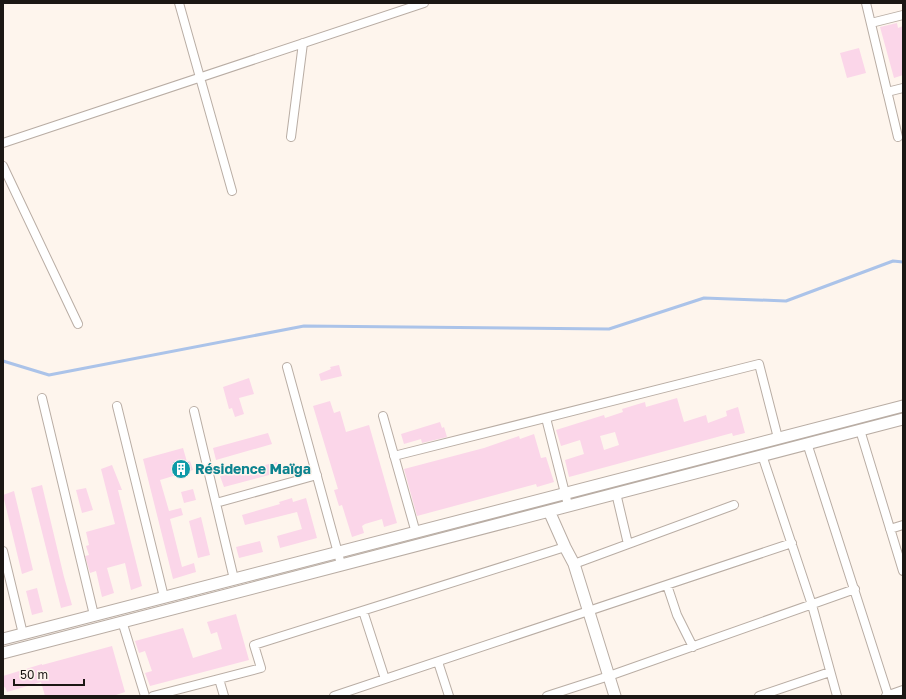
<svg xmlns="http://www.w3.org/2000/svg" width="906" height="699" viewBox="0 0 906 699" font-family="'Golos Text',sans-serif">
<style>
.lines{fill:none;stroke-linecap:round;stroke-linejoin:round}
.stream{stroke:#abc3e9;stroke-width:3}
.building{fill:#fbd6e9;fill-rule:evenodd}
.street-casing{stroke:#b9ada4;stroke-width:10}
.secondary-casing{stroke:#b9ada4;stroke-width:13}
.street{stroke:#fff;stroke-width:8}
.secondary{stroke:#fff;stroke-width:11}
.labels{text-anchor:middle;stroke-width:3;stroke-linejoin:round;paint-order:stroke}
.culture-label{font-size:14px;font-weight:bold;fill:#0d838f;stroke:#fef5ed;text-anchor:start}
</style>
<rect width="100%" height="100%" fill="#fef5ed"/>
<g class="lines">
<path class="stream" d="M3,361L49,375L304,326L609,329L704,298L786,301L893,261L903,262"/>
</g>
<path class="building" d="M897,23L898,28L903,26V75L894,78L880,27Z
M859,48L866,73L847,78L840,53Z
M339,365L342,376L321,381L319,374L331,369L330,367Z
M249,378L254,394L239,398L244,414L235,417L232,408L229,409L223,387Z
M677,398L684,422L706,415L708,423L727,416L726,411L738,407L745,433L733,436L732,433L569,477L565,460L584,454L580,440L561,446L556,430L604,415L605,418L623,412L622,409L645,402L646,407ZM615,432L619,445L604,450L600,436Z
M330,401L334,413L340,411L346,432L369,425L397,523L384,527L382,519L365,524L362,526L364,533L352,537L342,505L339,506L334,490L338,489L313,406Z
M440,422L442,428L444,427L447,437L422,443L421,439L404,444L401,434Z
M268,433L272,444L216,460L213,448Z
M534,434L541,458L546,457L554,482L537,487L536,484L417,516L404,469L484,448L519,436L520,439Z
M183,448L187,462L190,461L193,470L160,480L169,511L181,508L183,515L170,519L182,567L194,563L196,572L173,579L143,459Z
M277,462L280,472L224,487L220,476Z
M112,465L122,490H118L142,586L131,590L125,563L107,568L114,593L102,597L96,571L90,573L85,556L89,555L86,546L89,545L86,532L115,524L101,469Z
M42,485L64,577L72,605L61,608L31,488Z
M86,488L93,510L82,513L76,490Z
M193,489L196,500L184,503L181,492Z
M14,491L33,570L22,574L3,495Z
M292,498L293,502L306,498L317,538L280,548L277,536L302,529L297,512L245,525L242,515L280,504L279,502Z
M201,517L210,555L198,558L189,521Z
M260,541L263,552L239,558L236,547Z
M37,588L43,612L32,615L26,591Z
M236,614L249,660L150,686L145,673L152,671L145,651L139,653L135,641L183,628L193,658L222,649L217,632L211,634L207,622Z
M112,646L125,692L113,696H45L41,682L7,692L5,687L3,688V676L42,664V665Z"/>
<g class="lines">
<g class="street-casing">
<path id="street" d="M179,3L232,191
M866,3L898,137
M871,23L903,15
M887,92L903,88
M291,137L303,43
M3,143L424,3
M3,166L78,324
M287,367L341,564
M42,398L94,615
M117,406L164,597
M194,411L234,579
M383,416L416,533
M546,418L568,505
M860,430L903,571
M807,443L888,695
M762,455L812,605L837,696
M394,456L759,364L778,438
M616,493L628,544
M216,503L317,475
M890,529L903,525
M3,551L23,634
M574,564L734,505
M667,585L677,615L693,647
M363,611L385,679
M122,621L145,696
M438,662L449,696
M219,679L224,696
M153,696L261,668L254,645L565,547
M334,696L792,543
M547,696L609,676L855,589
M759,696L830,672
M886,696L903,690"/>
</g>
<g class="secondary-casing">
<path id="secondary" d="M549,511L565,547L574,564L615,696
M3,639L903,406
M3,653L903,419"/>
</g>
<use href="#street" class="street"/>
<use href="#secondary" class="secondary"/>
</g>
<defs>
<g id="building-disc" transform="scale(1)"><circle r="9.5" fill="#0f9aa8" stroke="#fef5ed"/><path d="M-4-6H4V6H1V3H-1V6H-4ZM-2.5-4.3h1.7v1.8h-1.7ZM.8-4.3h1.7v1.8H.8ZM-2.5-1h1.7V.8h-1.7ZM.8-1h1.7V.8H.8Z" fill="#fff"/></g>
</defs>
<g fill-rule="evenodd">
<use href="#building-disc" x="181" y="469"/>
</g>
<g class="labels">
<g class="culture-label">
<text x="195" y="474">Résidence Maïga</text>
</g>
</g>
<rect width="906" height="699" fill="none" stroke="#1b1714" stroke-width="8"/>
<path d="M14 679v6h70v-6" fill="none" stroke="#1b1714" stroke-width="2"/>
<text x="20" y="679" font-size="12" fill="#1b1714" stroke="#fef5ed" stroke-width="3" paint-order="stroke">50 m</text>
</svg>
